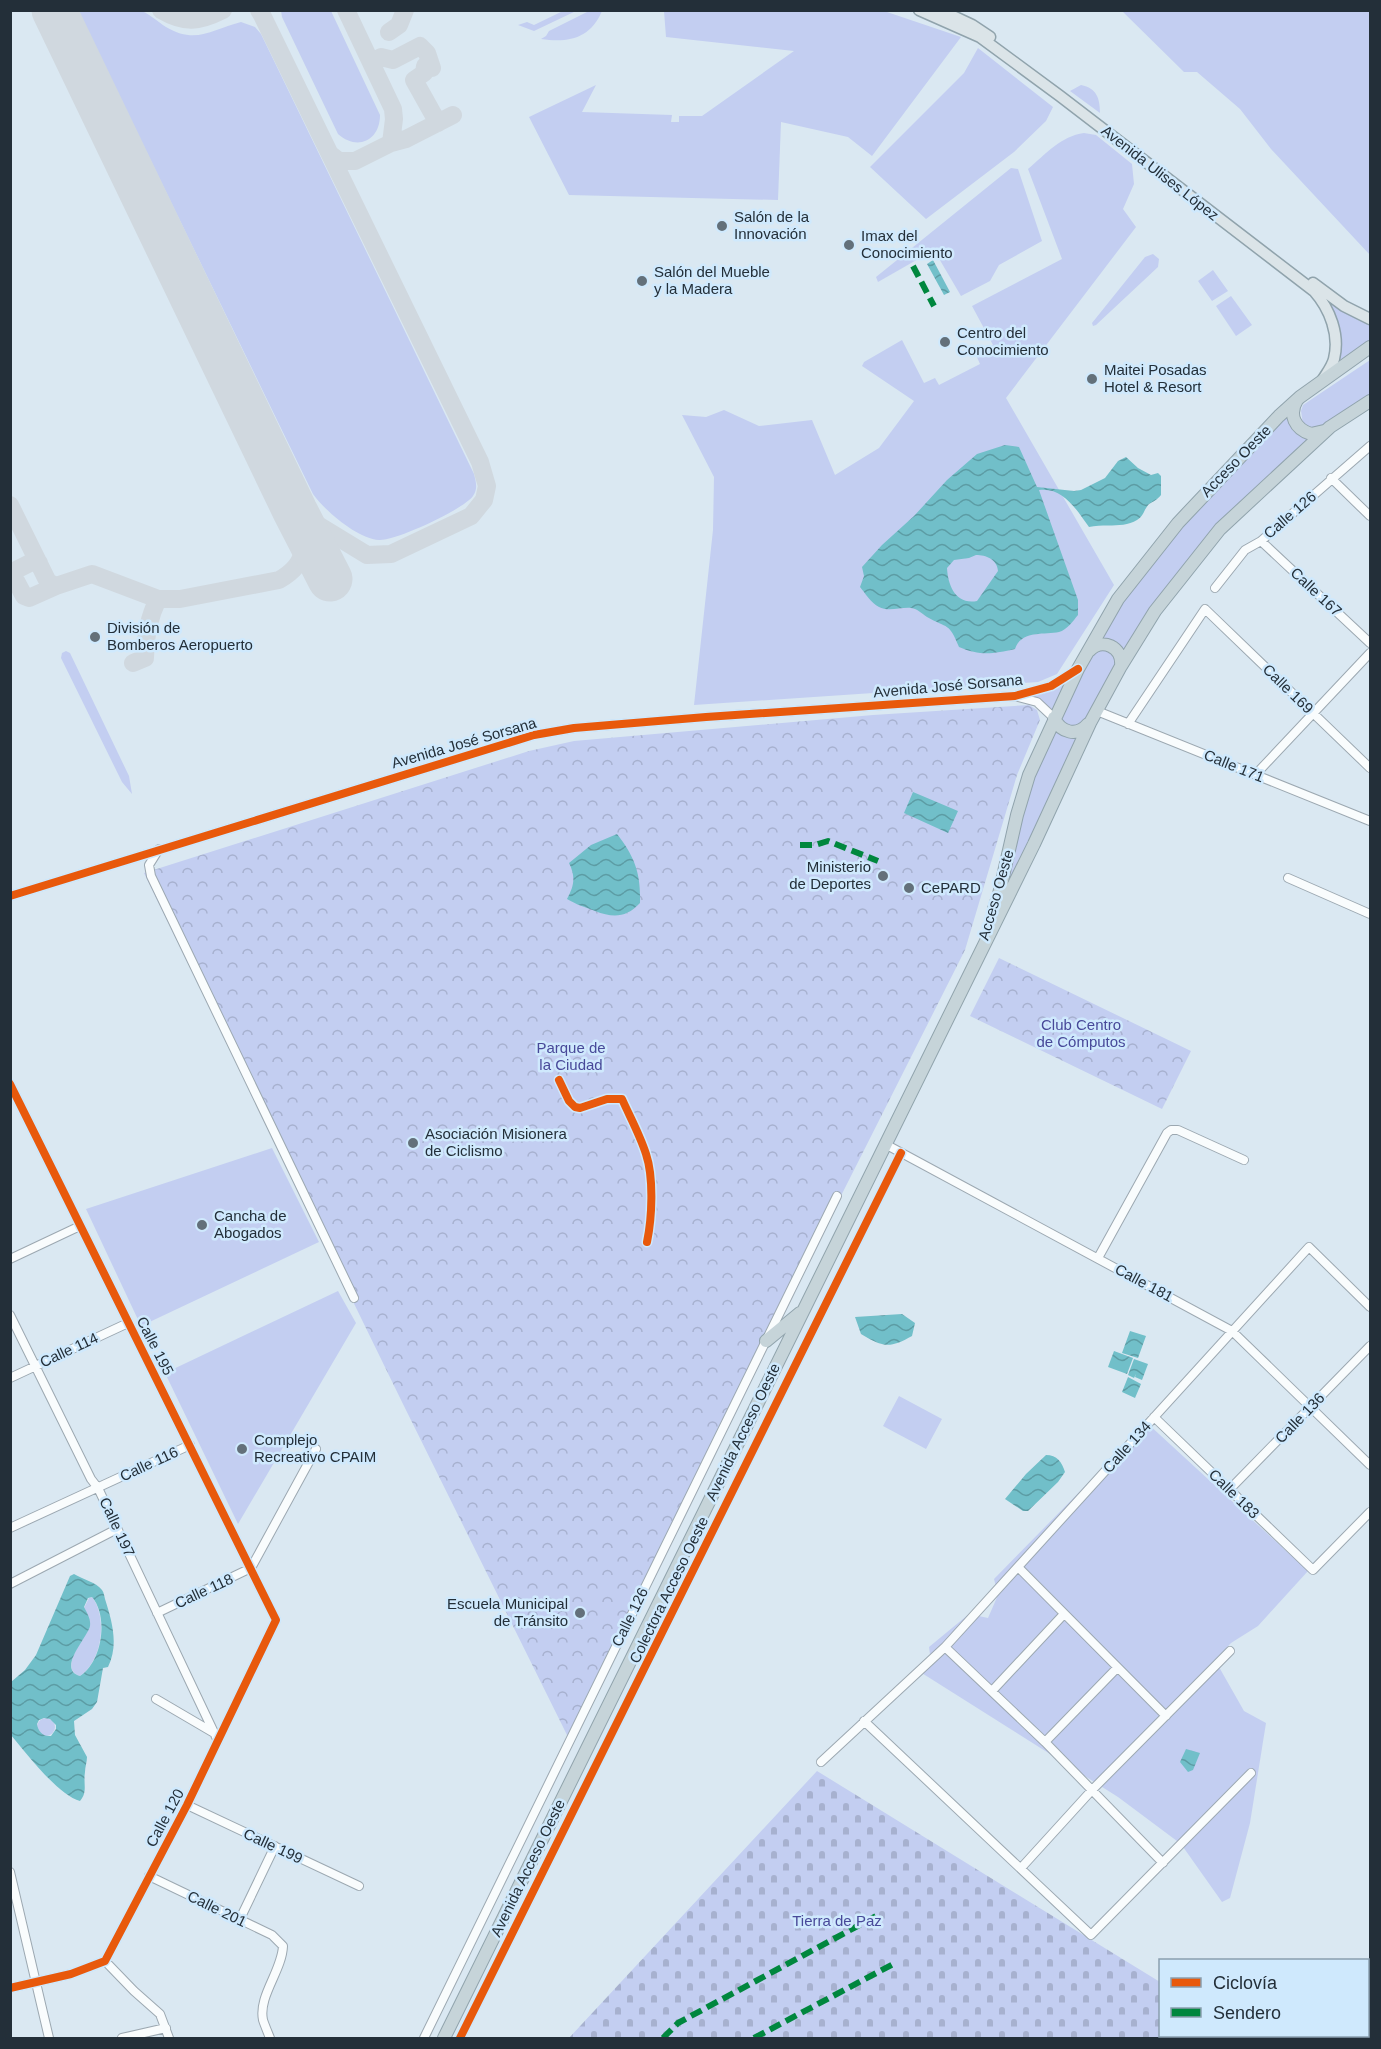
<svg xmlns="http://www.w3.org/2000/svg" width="1381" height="2049" viewBox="0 0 1381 2049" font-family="Helvetica,sans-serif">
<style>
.grass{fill:#c3cef1}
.cemetery{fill:url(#cemetery-stones)}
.park{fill:url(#park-crowns)}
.water{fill:url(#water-waves);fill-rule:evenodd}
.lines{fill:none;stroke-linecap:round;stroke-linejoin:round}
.taxiway{stroke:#d0d8df;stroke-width:18}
.runway{stroke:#d0d8df;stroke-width:45}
.minor-casing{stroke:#9ca8b1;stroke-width:10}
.major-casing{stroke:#90a3ac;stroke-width:13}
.highway-casing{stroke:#90a3ac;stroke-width:14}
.minor{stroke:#f9fcfd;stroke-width:8}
.major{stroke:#dbe4e8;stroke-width:10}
.highway{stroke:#c6d4d9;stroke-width:12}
.quiet{stroke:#00873e;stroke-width:6;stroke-dasharray:12 6;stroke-linecap:butt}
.cycleway-casing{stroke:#cfe9fd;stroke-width:11}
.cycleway{stroke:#e8590c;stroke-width:8}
.poi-dot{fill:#63707a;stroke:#cfe9fd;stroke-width:2}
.labels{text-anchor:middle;stroke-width:5;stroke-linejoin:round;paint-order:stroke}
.street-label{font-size:15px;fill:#232f39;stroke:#cfe9fd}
.poi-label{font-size:15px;fill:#232f39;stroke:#cfe9fd;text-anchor:start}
.park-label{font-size:15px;fill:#484999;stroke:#cfe9fd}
</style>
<defs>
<pattern id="cemetery-stones" width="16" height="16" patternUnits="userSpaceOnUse" patternTransform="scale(1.5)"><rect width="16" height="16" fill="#c3cef1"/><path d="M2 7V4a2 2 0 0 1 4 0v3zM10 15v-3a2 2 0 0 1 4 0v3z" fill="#a7b1cf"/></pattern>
<pattern id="park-crowns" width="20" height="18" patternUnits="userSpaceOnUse" patternTransform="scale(1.5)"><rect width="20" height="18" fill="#c3cef1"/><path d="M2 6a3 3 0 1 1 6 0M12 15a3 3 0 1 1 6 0" fill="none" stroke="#a7b1cf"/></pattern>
<pattern id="water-waves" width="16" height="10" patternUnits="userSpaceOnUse" patternTransform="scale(1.5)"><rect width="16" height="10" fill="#71bfc9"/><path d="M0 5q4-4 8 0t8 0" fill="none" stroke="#5c9ca4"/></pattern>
</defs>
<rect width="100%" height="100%" fill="#dae8f2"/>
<path class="grass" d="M565,10L576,11L534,31L518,25L527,22L534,25Z
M591,10L602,11C590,39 568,43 541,39L546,36L549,31Z
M78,11C97,10 119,8 138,10C148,12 158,22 166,27C196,45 213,29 241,22L255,27L261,34L474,474C476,482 478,489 473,496C464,509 396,541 379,540C358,539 325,511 313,494Z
M281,11H331L380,115C380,141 357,151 338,134L282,17Z
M664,11H884L961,37L872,156L848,137L781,122L778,200L569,195L529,117L596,85L582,112L672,115L671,122H679V116H702L794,51L666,37Z
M1122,11H1370V255L1271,149L1240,109L1197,72H1184Z
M978,48L1053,107L1046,121L1014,152L926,219L870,167L964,73Z
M1081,85C1097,88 1100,99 1100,113L1070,91Z
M1100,123L1358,320L1370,323V342L1338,361L1330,311Z
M1084,133L1096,135L1132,164L1134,184L1123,209L1136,227L1006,398L1114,585L1057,674L1038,682L694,705L713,530L714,477L682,415L706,417L724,410L759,426L812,420L835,475L879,448L914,401L862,366L864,362L902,340L924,383L935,378L939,385L980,364L976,355L993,345L972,306L1062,259L1028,169C1046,154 1061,136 1084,133Z
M1011,168L1018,169L1042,241L999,265L990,281L961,296L934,250L878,282L876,277Z
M1153,254L1159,259L1158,267L1096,325L1093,326L1092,323L1145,257Z
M1213,270L1228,291L1212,301L1198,281Z
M1231,296L1252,325L1236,336L1216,306Z
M1370,360V396L1332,422L1315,430L1303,424L1301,411L1303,405Z
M1291,410L1316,436L1219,528L1122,662L1100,641L1122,601L1180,524Z
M1103,649L1110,651L1117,661L1088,721L1076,729L1062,722L1061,715L1091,655Z
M66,651L70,653L129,776L132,794L122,782L61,658L62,653Z
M1067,680L1051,712L1025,696Z
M1055,724L1077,737L1003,899L1031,776Z
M272,1148L319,1242L141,1326L86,1209Z
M338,1291L356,1323L238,1524L165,1373Z
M899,1396L942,1419L926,1449L883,1426Z
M1147,1423L1308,1571L1258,1626L1231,1643L1215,1660L1244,1711L1266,1723L1250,1823L1230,1898L1222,1902L1181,1844L1118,1797L917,1670L931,1662L929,1647L969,1614L988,1618L998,1595L994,1579Z
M92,1597C108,1618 102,1661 80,1676C58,1670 84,1639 89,1628L84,1608L89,1598Z
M37 1727a9 9 0 1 1 18 0a9 9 0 1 1-18 0Z
M1370,1960V2038H1221L1227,2036H1368V1962Z"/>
<path class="cemetery" d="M817,1771L1160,1982V2036H1214L1208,2038H569Z"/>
<path class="park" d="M1029,705L1037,710L1040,720L1017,775L965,950L568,1737L402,1402L144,873L529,751L574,741L873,715Z
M999,958L1191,1051L1162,1109L970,1016Z"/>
<path class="water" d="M933,260L950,292L944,295L927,264Z
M1005,445L1019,447L1037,487L1074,491L1081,490L1105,478L1118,461L1126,457L1138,468L1151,475L1158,473L1161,476V495C1157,500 1154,501 1149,504C1144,509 1144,516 1137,520C1123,529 1104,523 1089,527C1076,509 1063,487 1039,490L1078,600V615C1073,621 1067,630 1059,632C1045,635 1021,630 1015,649C993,654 980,656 959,647C949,622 948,629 927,617C921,613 918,609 911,608C901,607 888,612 879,607C871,603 865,593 860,587L864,576L862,567L882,545L914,516L947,480L977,454ZM976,555C986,555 997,559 998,571L977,601C956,605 948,586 947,568L954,560L969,558Z
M913,792L958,811L948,833L904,813Z
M617,834C635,857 641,874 640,903C626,918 613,918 595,911C585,907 577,905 567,899C574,886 576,877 569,863L591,845Z
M902,1314L915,1323L912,1336C889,1349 883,1347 861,1334L855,1317Z
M1130,1331L1146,1336L1138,1358L1122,1353Z
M1114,1351L1133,1358L1127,1374L1108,1367Z
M1134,1359L1148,1364L1142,1380L1135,1377L1136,1374L1134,1378L1128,1375Z
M1128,1377L1141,1384L1135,1398L1122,1392Z
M1046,1455C1057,1455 1062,1462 1065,1472L1058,1482L1028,1511H1023L1005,1499L1026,1474Z
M74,1574C82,1579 96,1582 102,1590C104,1593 104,1595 105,1599C112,1621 119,1645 108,1667L103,1668L97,1702L92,1709L74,1721L75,1735L87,1757C87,1762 85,1767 85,1772C83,1783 88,1792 80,1801C58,1795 26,1753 10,1734L11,1682L25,1670L36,1655L70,1576ZM92,1597C109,1617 102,1662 80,1676C56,1669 88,1637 90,1626C91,1619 87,1613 84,1607L88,1598ZM44,1718L50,1719L56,1725V1729L51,1736C43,1737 38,1731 37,1724L39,1720Z
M1186,1749L1200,1753L1193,1770L1188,1772L1180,1762Z"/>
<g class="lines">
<path class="taxiway" d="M161,10C185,24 199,22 223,10
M259,10L262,15L480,462L487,486L484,500L471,516L391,554L367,555L295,511
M346,10L393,109L394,119L391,143
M389,32L399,25L405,10
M372,63L381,57L393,60L420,46L427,53L432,68
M425,66L424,73L414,80L438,123
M330,154L339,161H355L391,143L406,139L453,115
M10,505L48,582L56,586
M10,573L32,562L39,563
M16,581L24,596L29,598L56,586L92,574L158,599H180L279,580C311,562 306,541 295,511
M133,663L145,658C145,637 149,617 158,599"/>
<path class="runway" d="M54,10L295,511L330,579"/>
<g class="minor-casing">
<path id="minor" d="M1331,478L1370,516
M1261,541L1370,643
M1215,588L1245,550L1261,541L1370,446
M1018,697L1037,702L1054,718
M1097,711L1370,821
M1128,724L1205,609L1370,768
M1256,774L1370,653
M159,849L149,865L151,876L354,1298
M1288,878L1370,914
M10,896L534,735L574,728L706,717L1015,696L1051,686L1075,671
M10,1084L276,1620L187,1805L105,1961L71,1974L10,1988
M885,1144L1232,1331L1370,1465
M1098,1258L1167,1133L1171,1130H1178L1244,1160
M10,1259L80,1226
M10,1315L91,1479L98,1488L218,1741
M10,1378L128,1323
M1154,1417L1313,1570L1370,1512
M1229,1490L1370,1346
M10,1528L190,1445
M1018,1567L1166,1716
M10,1584L117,1529
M157,1613L251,1568L316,1449
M945,1647L1045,1742L1163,1863
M992,1691L1064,1614
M156,1699L214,1733
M864,1721L1091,1935L1251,1773
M1045,1742L1117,1668
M821,1762L945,1647L1309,1247L1370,1307
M187,1805L359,1886
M1021,1868L1092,1790L1230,1651
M10,1872L49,2038
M149,1876L272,1935L283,1946C282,1971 258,1996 263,2020C265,2026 268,2033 270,2038
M240,1919L275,1846
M105,1961L134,1991L160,2014L169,2038
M122,2038L166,2028
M424,2038L837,1196
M460,2038L901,1153"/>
</g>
<g class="major-casing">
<path id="major" d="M919,10L980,37L1060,96L1314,291C1330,309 1340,335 1334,359C1332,367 1326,374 1322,381
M940,10L972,25L990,37
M1313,283L1344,306L1370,319"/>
</g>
<g class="highway-casing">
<path id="highway" d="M1297,400C1288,415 1295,429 1311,434L1324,431
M1089,651C1102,637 1123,647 1121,666
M1054,718C1061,733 1077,737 1088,724
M994,909L999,894L1017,815L1029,775L1078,669L1118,599L1178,523L1279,416L1300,397L1370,347
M766,1341L800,1313
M444,2038L1034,844L1090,723L1121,666L1155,611L1220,529L1330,427L1370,401"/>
</g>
<use href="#minor" class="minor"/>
<use href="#major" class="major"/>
<use href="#highway" class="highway"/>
<path class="quiet" d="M913,266L934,306
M800,845H815L828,841L878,861
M663,2038L678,2023L878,1915
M754,2038L897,1962"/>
<g class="cycleway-casing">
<path id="cycleway" d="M10,896L534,735L574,728L706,717L1015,696L1051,686L1078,669
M559,1080L569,1101L575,1107L580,1108L607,1099H622C630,1117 640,1135 646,1154C654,1178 652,1218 647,1242
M10,1084L276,1620L187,1805L105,1961L71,1974L10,1988
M460,2038L901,1153"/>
</g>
<use href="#cycleway" class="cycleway"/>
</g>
<g class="poi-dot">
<circle cx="722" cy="226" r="6"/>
<circle cx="849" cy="245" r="6"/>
<circle cx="642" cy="281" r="6"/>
<circle cx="945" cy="342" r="6"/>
<circle cx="1092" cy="379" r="6"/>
<circle cx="95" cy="637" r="6"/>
<circle cx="883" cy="876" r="6"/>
<circle cx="909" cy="888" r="6"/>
<circle cx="413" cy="1143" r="6"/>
<circle cx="202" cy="1225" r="6"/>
<circle cx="242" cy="1449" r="6"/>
<circle cx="580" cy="1613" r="6"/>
</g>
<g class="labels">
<g class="street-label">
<text transform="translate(1160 173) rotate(38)" y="5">Avenida Ulises López</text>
<text transform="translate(1236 461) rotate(-46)" y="5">Acceso Oeste</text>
<text transform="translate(1290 515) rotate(-41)" y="5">Calle 126</text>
<text transform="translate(1316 592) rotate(43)" y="5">Calle 167</text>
<text transform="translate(948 686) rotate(-5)" y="5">Avenida José Sorsana</text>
<text transform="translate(1288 689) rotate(44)" y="5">Calle 169</text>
<text transform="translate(464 743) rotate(-16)" y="5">Avenida José Sorsana</text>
<text transform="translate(1234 766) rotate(22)" y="5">Calle 171</text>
<text transform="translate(996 895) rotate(-74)" y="5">Acceso Oeste</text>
<text transform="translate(1144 1283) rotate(28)" y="5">Calle 181</text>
<text transform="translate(155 1346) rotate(63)" y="5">Calle 195</text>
<text transform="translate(69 1350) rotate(-25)" y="5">Calle 114</text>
<text transform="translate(1300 1418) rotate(-46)" y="5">Calle 136</text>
<text transform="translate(743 1432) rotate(-64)" y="5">Avenida Acceso Oeste</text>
<text transform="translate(1127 1447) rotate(-48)" y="5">Calle 134</text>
<text transform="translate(149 1464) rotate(-25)" y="5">Calle 116</text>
<text transform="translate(1234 1494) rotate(44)" y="5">Calle 183</text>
<text transform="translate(117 1527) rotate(65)" y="5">Calle 197</text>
<text transform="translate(669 1590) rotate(-64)" y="5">Colectora Acceso Oeste</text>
<text transform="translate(204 1591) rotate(-25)" y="5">Calle 118</text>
<text transform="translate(630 1617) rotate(-64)" y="5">Calle 126</text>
<text transform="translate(165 1818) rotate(-62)" y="5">Calle 120</text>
<text transform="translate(273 1846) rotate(25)" y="5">Calle 199</text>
<text transform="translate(528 1868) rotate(-64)" y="5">Avenida Acceso Oeste</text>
<text transform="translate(217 1909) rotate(26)" y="5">Calle 201</text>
</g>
<g class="poi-label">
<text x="734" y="222">Salón de la<tspan x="734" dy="17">Innovación</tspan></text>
<text x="861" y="241">Imax del<tspan x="861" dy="17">Conocimiento</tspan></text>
<text x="654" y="277">Salón del Mueble<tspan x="654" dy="17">y la Madera</tspan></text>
<text x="957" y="338">Centro del<tspan x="957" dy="17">Conocimiento</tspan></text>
<text x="1104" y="375">Maitei Posadas<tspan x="1104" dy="17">Hotel &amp; Resort</tspan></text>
<text x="107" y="633">División de<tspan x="107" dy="17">Bomberos Aeropuerto</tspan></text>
<text x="871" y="872" text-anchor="end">Ministerio<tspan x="871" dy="17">de Deportes</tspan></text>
<text x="921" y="893">CePARD</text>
<text x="425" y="1139">Asociación Misionera<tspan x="425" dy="17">de Ciclismo</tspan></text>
<text x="214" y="1221">Cancha de<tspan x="214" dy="17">Abogados</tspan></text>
<text x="254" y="1445">Complejo<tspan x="254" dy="17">Recreativo CPAIM</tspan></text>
<text x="568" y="1609" text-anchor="end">Escuela Municipal<tspan x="568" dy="17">de Tránsito</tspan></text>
</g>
<g class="park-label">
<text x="1081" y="1030">Club Centro<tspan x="1081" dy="17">de Cómputos</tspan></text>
<text x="571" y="1053">Parque de<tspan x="571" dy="17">la Ciudad</tspan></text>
<text x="837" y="1926">Tierra de Paz</text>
</g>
</g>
<rect width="1381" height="2049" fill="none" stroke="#232f39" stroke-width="24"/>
<rect x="1159" y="1959" width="210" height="78" fill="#cfe9fd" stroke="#8a9faf" stroke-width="1.5"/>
<rect x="1171" y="1978" width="30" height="9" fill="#e8590c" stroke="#8a9faf" stroke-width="1.5"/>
<text x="1213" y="1989" font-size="18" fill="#232f39">Ciclovía</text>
<rect x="1171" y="2008" width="30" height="9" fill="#00873e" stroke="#8a9faf" stroke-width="1.5"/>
<text x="1213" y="2019" font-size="18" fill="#232f39">Sendero</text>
</svg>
